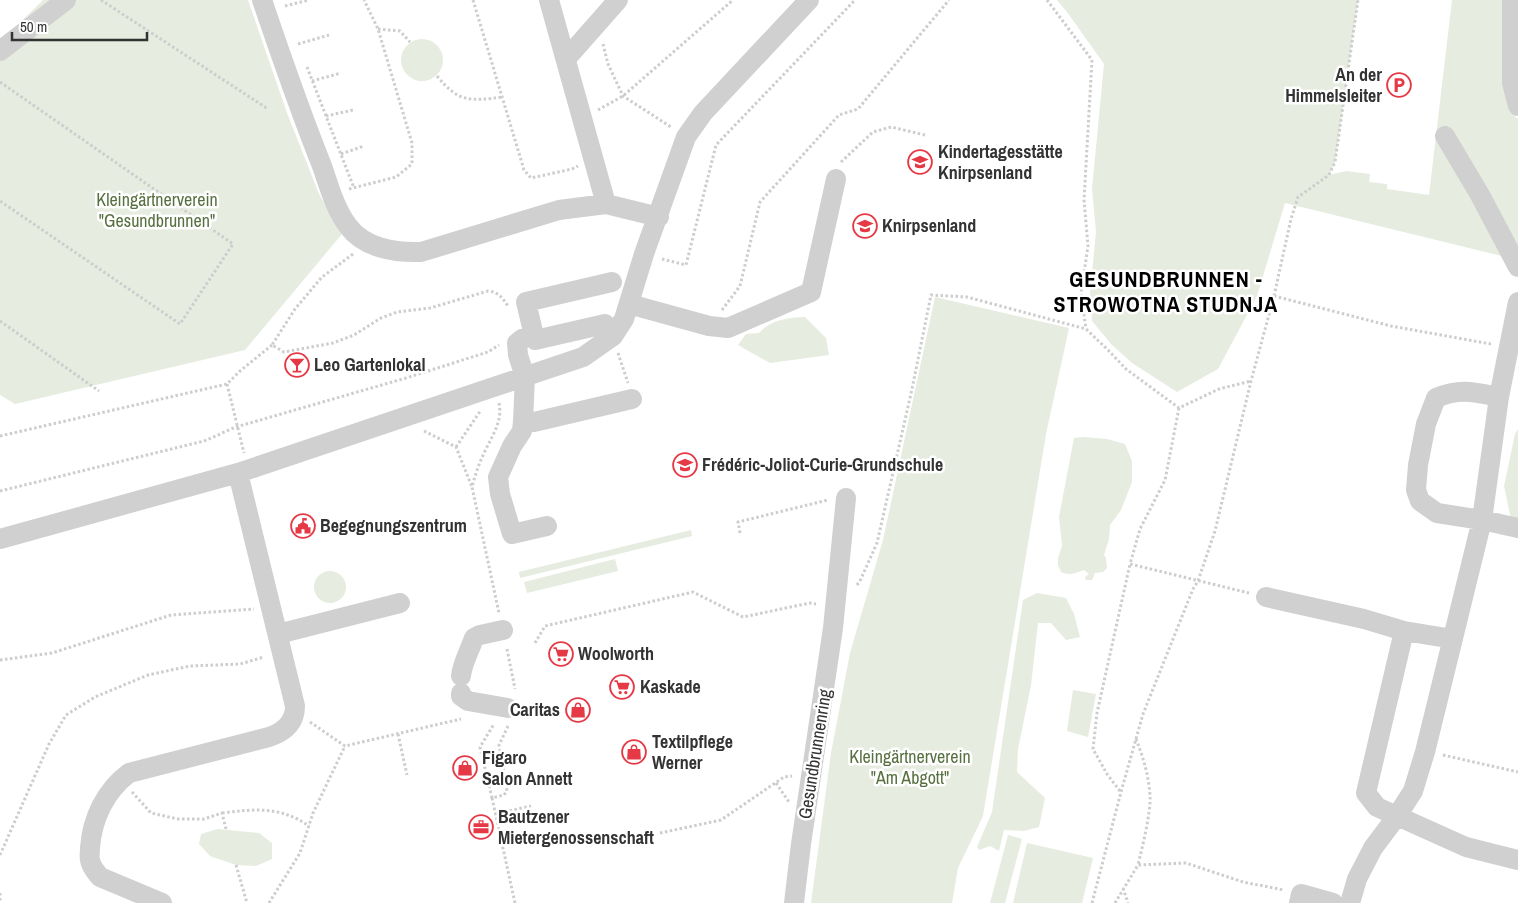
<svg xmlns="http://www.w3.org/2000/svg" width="1518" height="903" viewBox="0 0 1518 903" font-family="'Archivo Narrow',sans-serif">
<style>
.green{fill:#e6ecdf}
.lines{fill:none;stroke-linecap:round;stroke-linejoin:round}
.path{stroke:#cdcdcd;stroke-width:3;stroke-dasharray:2.5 2.5;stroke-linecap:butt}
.minor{stroke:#d0d0d0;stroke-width:20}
.labels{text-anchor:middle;stroke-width:5;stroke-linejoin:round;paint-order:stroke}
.poi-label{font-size:18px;font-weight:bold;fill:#333;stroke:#fff;text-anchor:start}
.park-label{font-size:18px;fill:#56703f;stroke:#fff}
.street-label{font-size:18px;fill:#333;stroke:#fff}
.district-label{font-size:22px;font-weight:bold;letter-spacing:1px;fill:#000;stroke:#fff}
</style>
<rect width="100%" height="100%" fill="#fff"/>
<path class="green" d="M43,0H248L287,113L319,194L342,234L245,350L15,404L0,395V42Z
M1057,0H1358L1335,162L1329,175L1346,171L1370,174L1369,182L1387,184V189L1429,195L1452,0H1509V111L1518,119V260L1285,203L1257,296L1218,369L1177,392L1132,363L1111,344L1092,321L1090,294L1096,232L1092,189L1104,64L1067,12Z
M401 60a21 21 0 1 1 42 0a21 21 0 1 1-42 0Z
M935,297L1069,328L1046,434L983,816L958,868L952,903H811L831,753L850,653L883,540Z
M805,317L826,338L829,355L770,363L738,345L746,334L759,333C772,319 787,318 805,317Z
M1518,429V522L1511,519L1504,486L1515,434Z
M1084,437L1107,439L1125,444L1132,461V482L1121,510L1110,525L1109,539L1104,555L1106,558L1107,568L1103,572L1095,573L1092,580H1086L1085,577L1089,574L1084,570C1074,573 1071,576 1061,572L1058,565V558L1062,546L1059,517L1074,438Z
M691,530L692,536L520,578L519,572Z
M615,559L618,571L527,593L524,582Z
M314 587a16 16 0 1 1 32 0a16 16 0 1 1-32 0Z
M1037,593L1066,598L1074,614L1080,637L1066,640L1051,623H1038L1031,685L1018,749L1017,772L1045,798L1039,827L1024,831L1004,830L999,851L990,846L979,850L977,847L992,812L1023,600Z
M1073,690L1096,694L1088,737L1067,731Z
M218,829L259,833L272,843V859L256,866L236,865L210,856L199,844L201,834Z
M1008,835L1022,839L1005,903H990Z
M1027,843L1093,858L1082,903H1013Z"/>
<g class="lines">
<path class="path" d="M101,0L268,109
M473,0L524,170L531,178L572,169L578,166
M1047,0L1092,60L1084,200L1088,246L1081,293L1086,329
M285,6L309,0
M378,29L400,31L410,42
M298,44L329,35
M603,44L608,64L623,96L671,127
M307,67L354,188
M437,76C459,103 470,101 503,97
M312,81L341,73
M0,82L233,244L180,324L0,201
M598,110L623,96L733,0
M326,116L353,110
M341,154L364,146
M841,162L873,132L891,127L925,135
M349,189L396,177L412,164V143L378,29L364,0
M353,254L322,277L295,309L272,345L284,352L333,343L354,335L381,318L397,312L430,308L488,291C498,292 502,297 508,306
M662,259L686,265L716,145L855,0
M1274,296L1391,326L1491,344
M722,310L740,286L760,202L839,115L858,109L949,0
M0,321L99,391
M618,353L628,383
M227,384L244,453
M499,403C503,421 492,436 484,453C479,464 475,475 472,487L499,613
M1179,408L1165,480L1140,529L1130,564L1249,593
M424,431L456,447L472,487
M0,436L227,384L240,371L272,345
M456,447L481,410
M0,491L204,441L236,427L406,378L488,352L499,345
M740,533L738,522L828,500
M857,585L860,581L877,543L912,389L931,295L967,297L1086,329L1108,350L1126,369L1179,408L1219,389L1251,381
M535,643L545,626L693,592L743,617L810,603L816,604
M507,649L515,689
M0,660L52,653L171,615L254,609
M310,722L345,746L461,719
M508,726L499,745L507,791L504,795L492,798L515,903
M398,734L407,775
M1136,739C1143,757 1149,776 1150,796C1151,813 1142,848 1138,865
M1443,755L1518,772
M776,783L789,802
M1120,791L1107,774L1093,749L1097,713L1130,564
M132,792L151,813L178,819H204L222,813L226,829
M492,798L480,747L494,724
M222,813C255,809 280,806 309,826
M495,814L531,806
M660,833L721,820L784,777L792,776
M0,855L49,744L66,715L95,697L148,675L190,666L240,664L264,657
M236,865L247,903
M1123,888L1128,903
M0,893V903
M269,903L300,853L313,813L345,746
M1092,903L1121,792L1143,714L1193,589L1198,581L1215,531L1251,381L1274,296L1291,219L1298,197L1329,175L1335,162L1358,0
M1115,903L1138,865L1186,863L1243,882L1284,890"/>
<path class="minor" d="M262,0C281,56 300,111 322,166C329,186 335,209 348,226C364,248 395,253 421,252L559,210L606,204
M549,0L606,204L659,217
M1512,0V83L1518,106
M0,51L66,0
M566,59L618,0
M1445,136L1480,195L1518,267
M629,304L709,326L728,328L811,292L836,179
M605,324L535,340L526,302L612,282
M533,335L522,339L517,343L518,355L525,377L523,421L522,431L512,446L498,477L500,494L512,534L547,526
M1499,397C1474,392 1460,388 1436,398L1426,424L1418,465L1416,490L1420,501L1437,513L1482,520L1518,528
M523,421L534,422L632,399
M0,539L238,473L583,357L613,336L624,319L644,254L686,137L703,113L809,0
M1266,597L1364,619L1404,631
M278,634L400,603
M1453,639L1404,631L1366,793L1377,807L1397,816L1466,847L1518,860
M461,676C462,664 470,650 474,638L480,635L503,630
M461,693V696L468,701L508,708
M162,903L100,877C96,872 91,867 90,860C89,857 90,852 90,848C92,819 105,791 129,773L269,737C284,732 295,723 295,706L238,473
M794,903L801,844L833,628L846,498
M1299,903L1301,894L1333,903
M1350,903L1357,879L1373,848L1397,816L1413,791L1425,752L1482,520L1499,397L1518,302"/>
</g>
<defs>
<g id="parking-ring" transform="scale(1.25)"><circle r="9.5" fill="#fff" stroke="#e63946" stroke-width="1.5"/><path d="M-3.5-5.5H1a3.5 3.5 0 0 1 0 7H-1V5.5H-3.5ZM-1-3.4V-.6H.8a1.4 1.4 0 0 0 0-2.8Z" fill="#e63946"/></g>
<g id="school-ring" transform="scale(1.25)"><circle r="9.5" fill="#fff" stroke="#e63946" stroke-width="1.5"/><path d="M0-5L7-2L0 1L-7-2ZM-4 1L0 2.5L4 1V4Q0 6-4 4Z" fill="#e63946"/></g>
<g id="bar-ring" transform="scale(1.25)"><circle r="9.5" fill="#fff" stroke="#e63946" stroke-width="1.5"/><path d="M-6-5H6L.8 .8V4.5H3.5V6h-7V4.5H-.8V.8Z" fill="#e63946"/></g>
<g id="civic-ring" transform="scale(1.25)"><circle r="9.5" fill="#fff" stroke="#e63946" stroke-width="1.5"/><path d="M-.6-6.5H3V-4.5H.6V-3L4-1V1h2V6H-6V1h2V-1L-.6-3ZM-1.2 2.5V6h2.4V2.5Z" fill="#e63946"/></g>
<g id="supermarket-ring" transform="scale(1.25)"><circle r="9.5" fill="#fff" stroke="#e63946" stroke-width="1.5"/><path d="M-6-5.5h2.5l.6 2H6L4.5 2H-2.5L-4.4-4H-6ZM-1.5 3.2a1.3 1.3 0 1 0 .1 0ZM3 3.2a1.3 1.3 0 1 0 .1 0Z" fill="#e63946"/></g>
<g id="shop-ring" transform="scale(1.25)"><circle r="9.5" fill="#fff" stroke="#e63946" stroke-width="1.5"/><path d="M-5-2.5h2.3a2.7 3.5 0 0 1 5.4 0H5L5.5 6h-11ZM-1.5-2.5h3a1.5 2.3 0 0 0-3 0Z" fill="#e63946"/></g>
<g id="office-ring" transform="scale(1.25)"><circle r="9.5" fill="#fff" stroke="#e63946" stroke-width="1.5"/><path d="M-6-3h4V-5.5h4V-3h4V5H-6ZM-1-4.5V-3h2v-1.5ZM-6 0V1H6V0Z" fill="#e63946"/></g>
</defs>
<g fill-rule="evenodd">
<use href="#parking-ring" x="1399" y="85"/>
<use href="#school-ring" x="920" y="162"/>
<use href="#school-ring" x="865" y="226"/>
<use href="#bar-ring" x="297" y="365"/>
<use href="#school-ring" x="685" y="465"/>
<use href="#civic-ring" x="303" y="526"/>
<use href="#supermarket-ring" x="561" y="654"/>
<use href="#supermarket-ring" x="622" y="687"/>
<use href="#shop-ring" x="578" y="710"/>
<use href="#shop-ring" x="634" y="752"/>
<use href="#shop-ring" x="465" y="768"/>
<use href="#office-ring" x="481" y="827"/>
</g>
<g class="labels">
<g class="poi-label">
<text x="1382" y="81" text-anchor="end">An der<tspan x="1382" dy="21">Himmelsleiter</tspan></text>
<text x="938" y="158">Kindertagesstätte<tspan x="938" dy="21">Knirpsenland</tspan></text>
<text x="882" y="232">Knirpsenland</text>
<text x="314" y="371">Leo Gartenlokal</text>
<text x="702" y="471">Frédéric-Joliot-Curie-Grundschule</text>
<text x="320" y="532">Begegnungszentrum</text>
<text x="578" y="660">Woolworth</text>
<text x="640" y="693">Kaskade</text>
<text x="560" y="716" text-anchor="end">Caritas</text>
<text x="652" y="748">Textilpflege<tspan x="652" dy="21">Werner</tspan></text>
<text x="482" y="764">Figaro<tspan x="482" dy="21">Salon Annett</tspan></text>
<text x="498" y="823">Bautzener<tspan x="498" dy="21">Mietergenossenschaft</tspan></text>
</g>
<g class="park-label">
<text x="157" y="206">Kleingärtnerverein<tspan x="157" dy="21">"Gesundbrunnen"</tspan></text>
<text x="910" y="763">Kleingärtnerverein<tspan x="910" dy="21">"Am Abgott"</tspan></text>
</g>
<g class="street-label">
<text transform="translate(815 754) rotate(-81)" y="6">Gesundbrunnenring</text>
</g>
<g class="district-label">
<text x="1166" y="287">GESUNDBRUNNEN -<tspan x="1166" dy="25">STROWOTNA STUDNJA</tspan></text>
</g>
</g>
<path d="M12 32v8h135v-8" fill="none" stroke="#333333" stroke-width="2.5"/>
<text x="20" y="32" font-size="15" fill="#333333" stroke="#ffffff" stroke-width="4" paint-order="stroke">50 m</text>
</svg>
